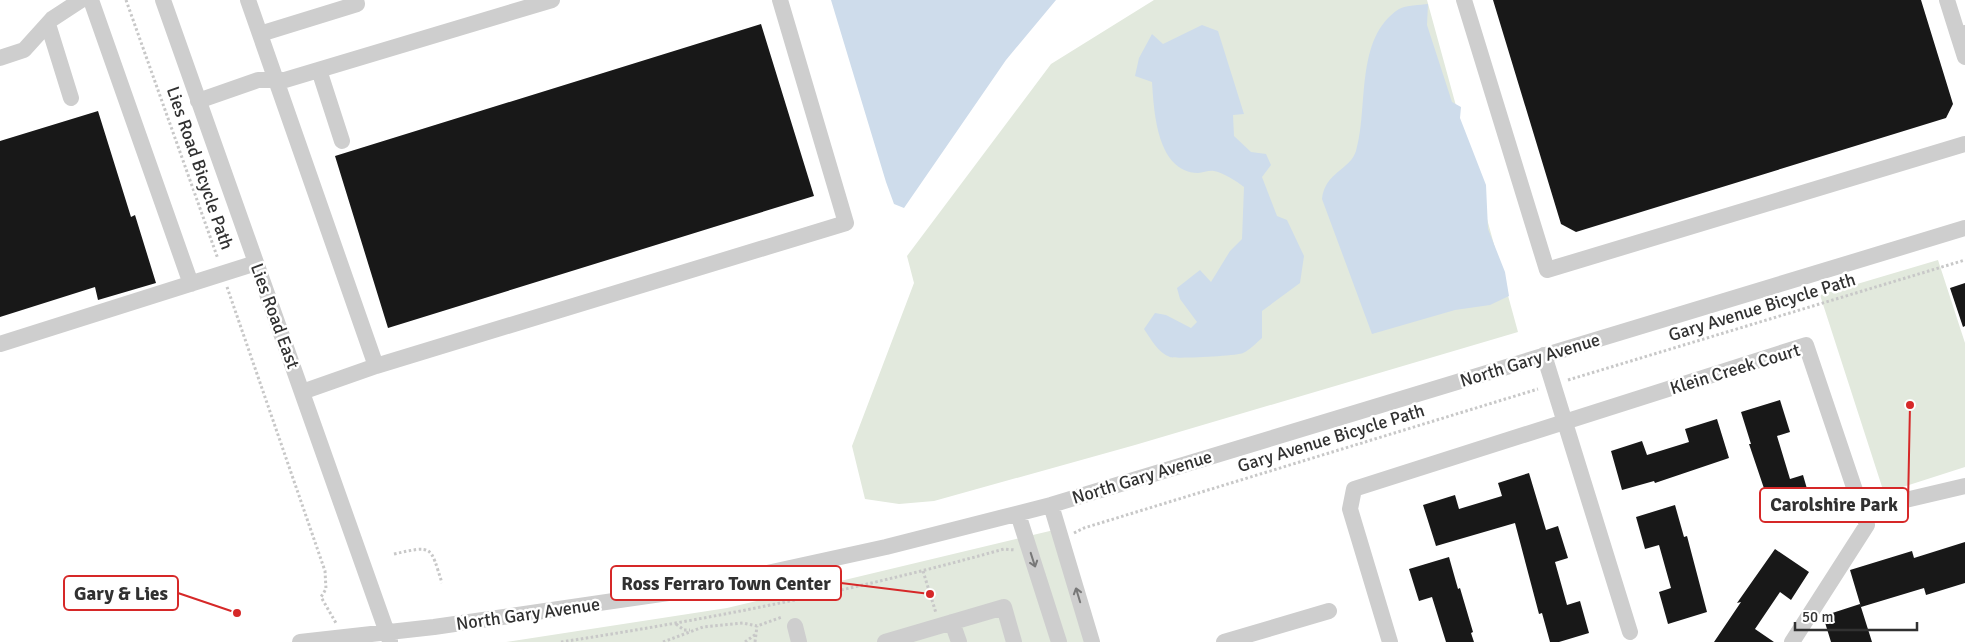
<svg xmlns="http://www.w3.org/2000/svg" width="1965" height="642" viewBox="0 0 1965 642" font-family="Signika,sans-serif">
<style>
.green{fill:#e2e9dd}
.water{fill:#cedceb}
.building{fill:#181818}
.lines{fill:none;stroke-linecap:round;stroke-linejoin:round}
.path{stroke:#c8c8c8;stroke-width:3;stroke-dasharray:2.5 2.5;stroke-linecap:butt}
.minor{stroke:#cecece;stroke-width:16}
.oneway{stroke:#787878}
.labels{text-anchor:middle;stroke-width:5;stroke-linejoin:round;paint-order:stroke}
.street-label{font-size:18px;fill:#313131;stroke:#fff}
.leader{fill:none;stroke:#d62828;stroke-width:2}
.callout-dot{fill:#d62828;stroke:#fff;stroke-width:2}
.callout{fill:#fff;stroke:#d62828;stroke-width:2}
.callout-label{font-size:19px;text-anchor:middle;font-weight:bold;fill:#313131}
</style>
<rect width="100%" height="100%" fill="#fff"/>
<path class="green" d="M1154,0H1427L1518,332L1135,445L934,501L899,504L865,499L852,446L914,283L907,256L1051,64Z
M1938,260L1965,343V467L1884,493L1820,295Z
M1054,530L1087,642H506L727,608Z"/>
<path class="water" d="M831,0H1056L1006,60L904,208L894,204L886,182Z
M1428,4L1427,25L1452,102L1461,107L1460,118L1486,185L1488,229L1505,272L1509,296L1490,305L1455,310L1372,334L1322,199C1325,172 1350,170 1356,151C1369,109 1354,38 1399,9C1406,5 1420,5 1428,4Z
M1202,25L1218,31L1244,114L1233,115L1234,136L1251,152L1266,154L1271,165L1262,177L1277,216L1287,220L1304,256L1300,283L1262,311V338C1256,343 1250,350 1243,353C1238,356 1175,359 1170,357C1158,353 1151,339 1144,329L1155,313L1166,315L1191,328L1197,322L1180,299L1177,288L1200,270L1211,282L1230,251L1242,239L1244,187C1238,182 1222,172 1214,171C1209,170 1203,173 1198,173C1157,172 1154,112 1152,82L1135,76L1139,58L1152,34L1163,44Z"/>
<path class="building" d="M1493,0H1921L1953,104L1946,118L1576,232L1561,224Z
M761,24L814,196L388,328L335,156Z
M98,111L131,217L135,215L156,283L98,300L95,287L0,317V141Z
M1965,283V326L1963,327L1950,288Z
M1780,400L1790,432L1777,436L1790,479L1803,475L1812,506L1774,518L1749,444H1751L1741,412Z
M1717,419L1729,458L1655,483L1654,481L1622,490L1611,451L1642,441L1647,455L1689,442L1685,429Z
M1529,473L1546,530L1558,526L1568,558L1555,562L1567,605L1580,601L1589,633L1559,642H1550L1542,613L1539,614L1515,523L1436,546L1423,505L1455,495L1459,509L1502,496L1498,483Z
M1675,505L1684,537L1687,536L1707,612L1668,624L1659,592L1671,588L1659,545L1645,549L1636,517Z
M1965,542V583L1926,595L1924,588L1861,607L1850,570L1912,551L1914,558Z
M1775,549L1809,572L1791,600L1780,592L1755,629L1774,642H1714L1741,602L1737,603Z
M1449,557L1458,589L1460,588L1473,632L1471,633L1474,642H1446L1432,597L1419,601L1409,569Z
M1860,604L1872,642H1831L1823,616Z"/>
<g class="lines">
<path class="path" d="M126,0L218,259
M227,287L325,571L326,589L321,597L336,623
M1568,380L1965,260
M1074,533L1084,528L1538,389
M394,554C434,545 430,546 442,583
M923,571L936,613
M676,624L684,630H690
M561,642C711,619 858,590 1004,549L1015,550
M663,642L703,627L743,623L757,626L782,617
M745,642L756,634
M755,642L757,626"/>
<path class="minor" d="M91,0L191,284
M163,0L390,641
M248,0L376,366
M1464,0L1547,270L1965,144
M1947,0L1958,35
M48,24L71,98
M1965,33L1958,35L1965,57
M260,34L357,4L356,0
M0,58L24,50L52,19L81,0
M319,70L342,141
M198,101L258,80H285L552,0
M0,344L256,263
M1544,355L1630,632
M302,392L376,366L846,223L780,0
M1051,505L1092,642
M1018,514L1059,642
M952,622L959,642
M795,626L799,642
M300,642L434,627L689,590L886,547L1051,505L1965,228
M885,642L1004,607L1014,642
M1224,642L1329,611
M1390,642L1350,509L1354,489L1806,345L1863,514L1897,502L1965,486
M1792,642L1867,525L1863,514"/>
</g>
<defs><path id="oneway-shaft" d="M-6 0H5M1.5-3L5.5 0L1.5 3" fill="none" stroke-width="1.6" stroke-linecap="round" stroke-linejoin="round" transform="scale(1.25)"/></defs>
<g class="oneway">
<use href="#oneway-shaft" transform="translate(1033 560) rotate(72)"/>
<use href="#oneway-shaft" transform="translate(1078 595) rotate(-107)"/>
</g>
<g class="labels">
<g class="street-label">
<text transform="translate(200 168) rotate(71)" y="6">Lies Road Bicycle Path</text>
<text transform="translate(1762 307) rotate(-17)" y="6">Gary Avenue Bicycle Path</text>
<text transform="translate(275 316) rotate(70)" y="6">Lies Road East</text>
<text transform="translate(1530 360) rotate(-17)" y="6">North Gary Avenue</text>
<text transform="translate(1735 369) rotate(-17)" y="6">Klein Creek Court</text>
<text transform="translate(1331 438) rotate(-17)" y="6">Gary Avenue Bicycle Path</text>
<text transform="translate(1142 477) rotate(-17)" y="6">North Gary Avenue</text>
<text transform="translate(528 614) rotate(-8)" y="6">North Gary Avenue</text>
</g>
</g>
<path class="leader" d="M1910 405L1908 505M930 594L841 583M237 613L178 593"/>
<g class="callout-dot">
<circle cx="1910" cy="405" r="5"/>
<circle cx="930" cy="594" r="5"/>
<circle cx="237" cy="613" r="5"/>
</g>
<g class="callout">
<rect x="1760" y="488" width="148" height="34" rx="5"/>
<rect x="611" y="566" width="230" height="34" rx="5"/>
<rect x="64" y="576" width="114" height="34" rx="5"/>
</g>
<g class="callout-label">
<text x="1834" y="511">Carolshire Park</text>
<text x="726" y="590">Ross Ferraro Town Center</text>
<text x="121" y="600">Gary &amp; Lies</text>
</g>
<path d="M1795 622v8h122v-8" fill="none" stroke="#313131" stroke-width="2.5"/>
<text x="1802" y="622" font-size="15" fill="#313131" stroke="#ffffff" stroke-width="4" paint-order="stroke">50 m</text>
</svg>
